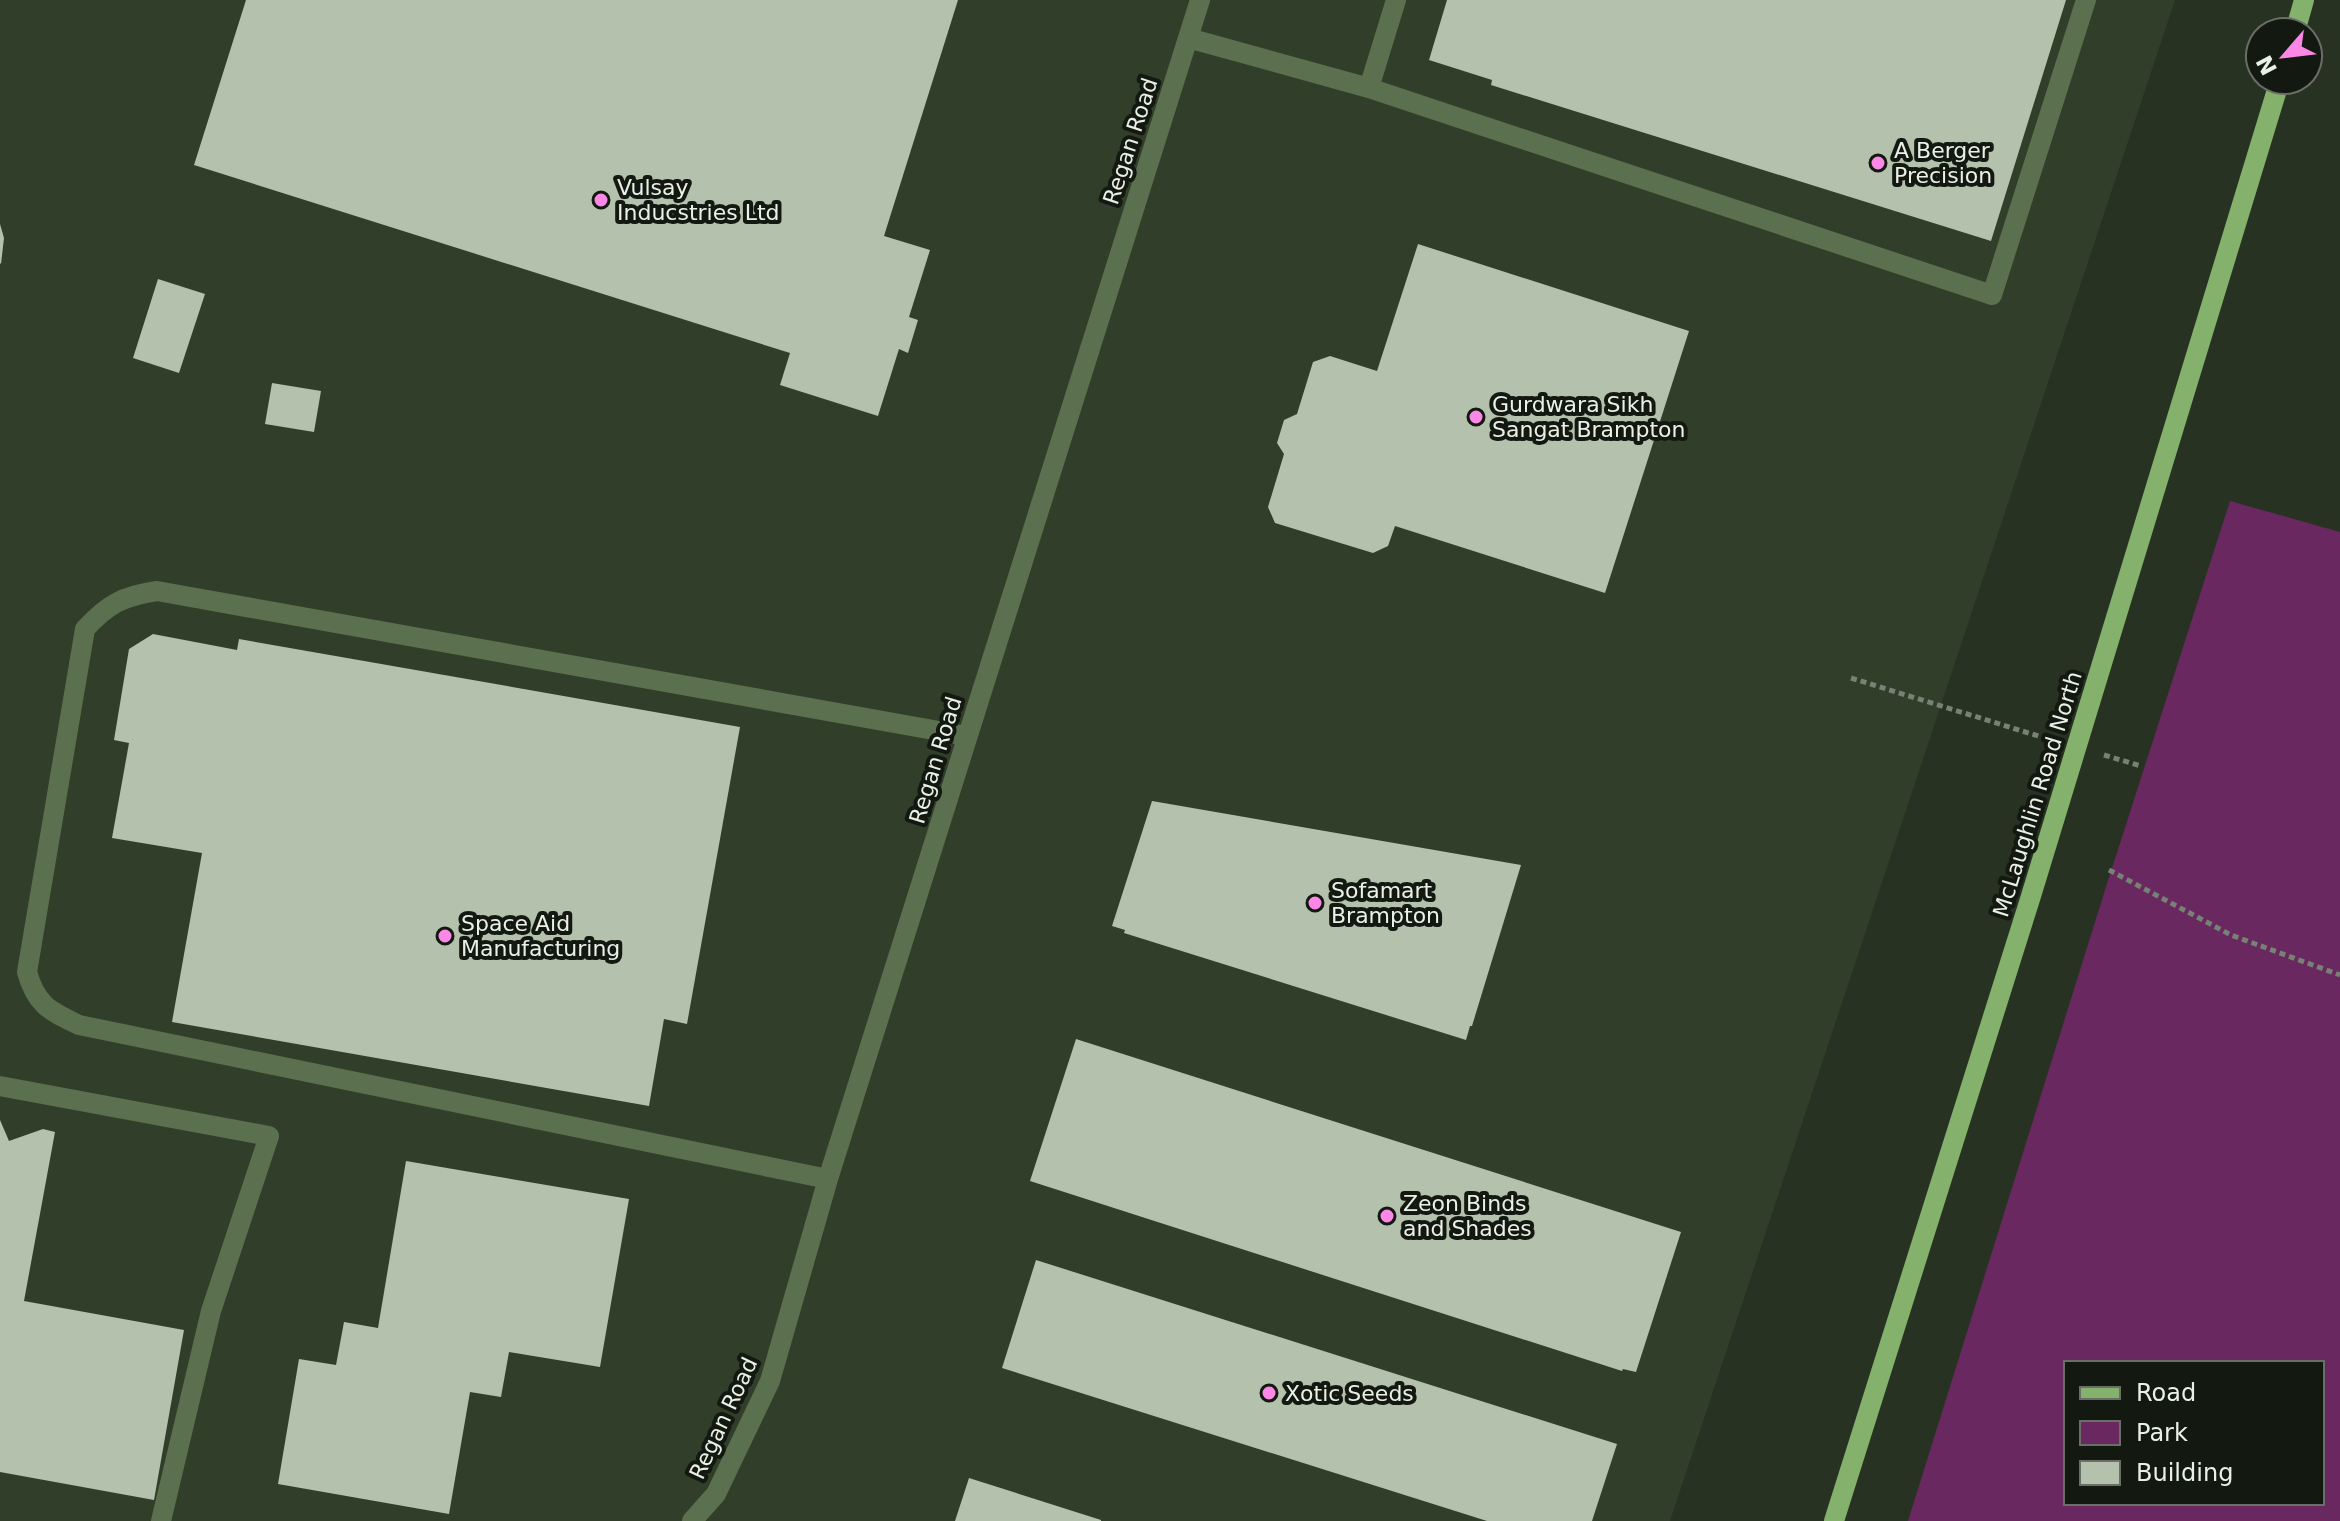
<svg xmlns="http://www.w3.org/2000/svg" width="2340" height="1521" viewBox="0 0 2340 1521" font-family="'DejaVu Sans',sans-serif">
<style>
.built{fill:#313f2a}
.green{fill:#69285f;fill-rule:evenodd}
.building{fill:#b3c1ad}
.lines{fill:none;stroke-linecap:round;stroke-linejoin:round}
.path{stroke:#788274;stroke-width:5;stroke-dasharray:6 4;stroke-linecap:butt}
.minor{stroke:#5a704e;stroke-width:20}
.major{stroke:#84b16b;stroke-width:20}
.poi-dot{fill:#fb87e6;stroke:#131811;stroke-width:3}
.labels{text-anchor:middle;stroke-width:8;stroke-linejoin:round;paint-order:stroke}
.street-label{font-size:22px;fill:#e9f0e5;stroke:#131811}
.poi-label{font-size:22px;fill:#e9f0e5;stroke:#131811;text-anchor:start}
</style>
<rect width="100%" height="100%" fill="#273222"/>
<path class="built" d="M0,0H2175L1670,1521H0Z"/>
<path class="green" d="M2230,501L2340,532V1521H1908L2105,890ZM2066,1363H2322V1503H2066Z"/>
<path class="building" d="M246,0H958L884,236L930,250L909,317L918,320L908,353L899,349L878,416L780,385L790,353L194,165Z
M1447,0H2066L1991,241L1491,85L1492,80L1429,60Z
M0,224L4,238L1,264L0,263Z
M1418,244L1689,331L1605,593L1395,526L1388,546L1373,553L1275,523L1268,507L1284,454L1277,443L1284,420L1297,414L1313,362L1330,356L1377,371Z
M158,279L205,294L179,373L133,358Z
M272,383L321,391L314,432L265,424Z
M153,634L237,650L239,639L740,727L687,1024L664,1019L649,1106L172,1022L202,853L112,838L129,743L114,740L129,649Z
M1152,801L1521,865L1472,1026H1470L1466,1040L1124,933L1125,930L1112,926Z
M1076,1039L1681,1232L1636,1372L1623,1369L1622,1371L1030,1181Z
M0,1120L9,1141L43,1129L55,1132L24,1301L184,1330L154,1500L0,1472Z
M406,1161L629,1199L600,1367L509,1352L501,1397L470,1392L449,1514L278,1484L299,1359L336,1365L344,1322L378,1328Z
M1036,1260L1617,1444L1592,1521H1487L1002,1368Z
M969,1478L1101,1520V1521H955Z"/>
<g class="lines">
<path class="path" d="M1851,678L2048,739
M2104,755L2141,766
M2109,870L2231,935L2340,975"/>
<path class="minor" d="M1188,38L1369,88L1396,0
M1369,88L1992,295L2086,0
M0,1086L269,1136L211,1311L161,1521
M828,1179L79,1025C50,1011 36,1005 27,972L85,629C108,604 123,596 157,591L967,736
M692,1521L716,1494L770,1381L828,1179L1200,0"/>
<path class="major" d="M2295,32L2304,0
M1834,1521L2031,896L2280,80"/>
</g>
<g class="poi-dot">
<circle cx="1878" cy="163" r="8"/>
<circle cx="601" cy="200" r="8"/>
<circle cx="1476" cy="417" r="8"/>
<circle cx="1315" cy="903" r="8"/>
<circle cx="445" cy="936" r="8"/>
<circle cx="1387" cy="1216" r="8"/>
<circle cx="1269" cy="1393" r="8"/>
</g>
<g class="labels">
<g class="street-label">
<text transform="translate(1130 141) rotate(-72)" y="8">Regan Road</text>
<text transform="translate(935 760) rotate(-73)" y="8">Regan Road</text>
<text transform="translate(2037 794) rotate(-73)" y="8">McLaughlin Road North</text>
<text transform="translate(723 1418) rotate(-65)" y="8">Regan Road</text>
</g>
<g class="poi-label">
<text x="1894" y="158">A Berger<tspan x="1894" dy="25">Precision</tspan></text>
<text x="617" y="195">Vulsay<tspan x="617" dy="25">Inducstries Ltd</tspan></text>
<text x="1492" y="412">Gurdwara Sikh<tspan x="1492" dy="25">Sangat Brampton</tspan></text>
<text x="1331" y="898">Sofamart<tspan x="1331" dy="25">Brampton</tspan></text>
<text x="461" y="931">Space Aid<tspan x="461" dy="25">Manufacturing</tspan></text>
<text x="1403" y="1211">Zeon Binds<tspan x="1403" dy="25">and Shades</tspan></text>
<text x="1285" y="1401">Xotic Seeds</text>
</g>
</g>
<rect x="2064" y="1361" width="260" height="144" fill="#131811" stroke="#696e66" stroke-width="2"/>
<rect x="2080" y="1387" width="40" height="12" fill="#84b16b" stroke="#696e66" stroke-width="2"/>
<text x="2136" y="1401" font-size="24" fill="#e9f0e5">Road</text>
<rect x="2080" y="1421" width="40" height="24" fill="#69285f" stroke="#696e66" stroke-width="2"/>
<text x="2136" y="1441" font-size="24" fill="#e9f0e5">Park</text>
<rect x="2080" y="1461" width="40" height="24" fill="#b3c1ad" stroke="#696e66" stroke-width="2"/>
<text x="2136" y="1481" font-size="24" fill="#e9f0e5">Building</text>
<g transform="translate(2284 56) rotate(242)"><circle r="38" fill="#131811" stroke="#696e66" stroke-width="2"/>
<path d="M0-6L14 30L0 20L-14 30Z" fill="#fb87e6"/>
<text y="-12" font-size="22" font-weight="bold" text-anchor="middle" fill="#e9f0e5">N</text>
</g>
</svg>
